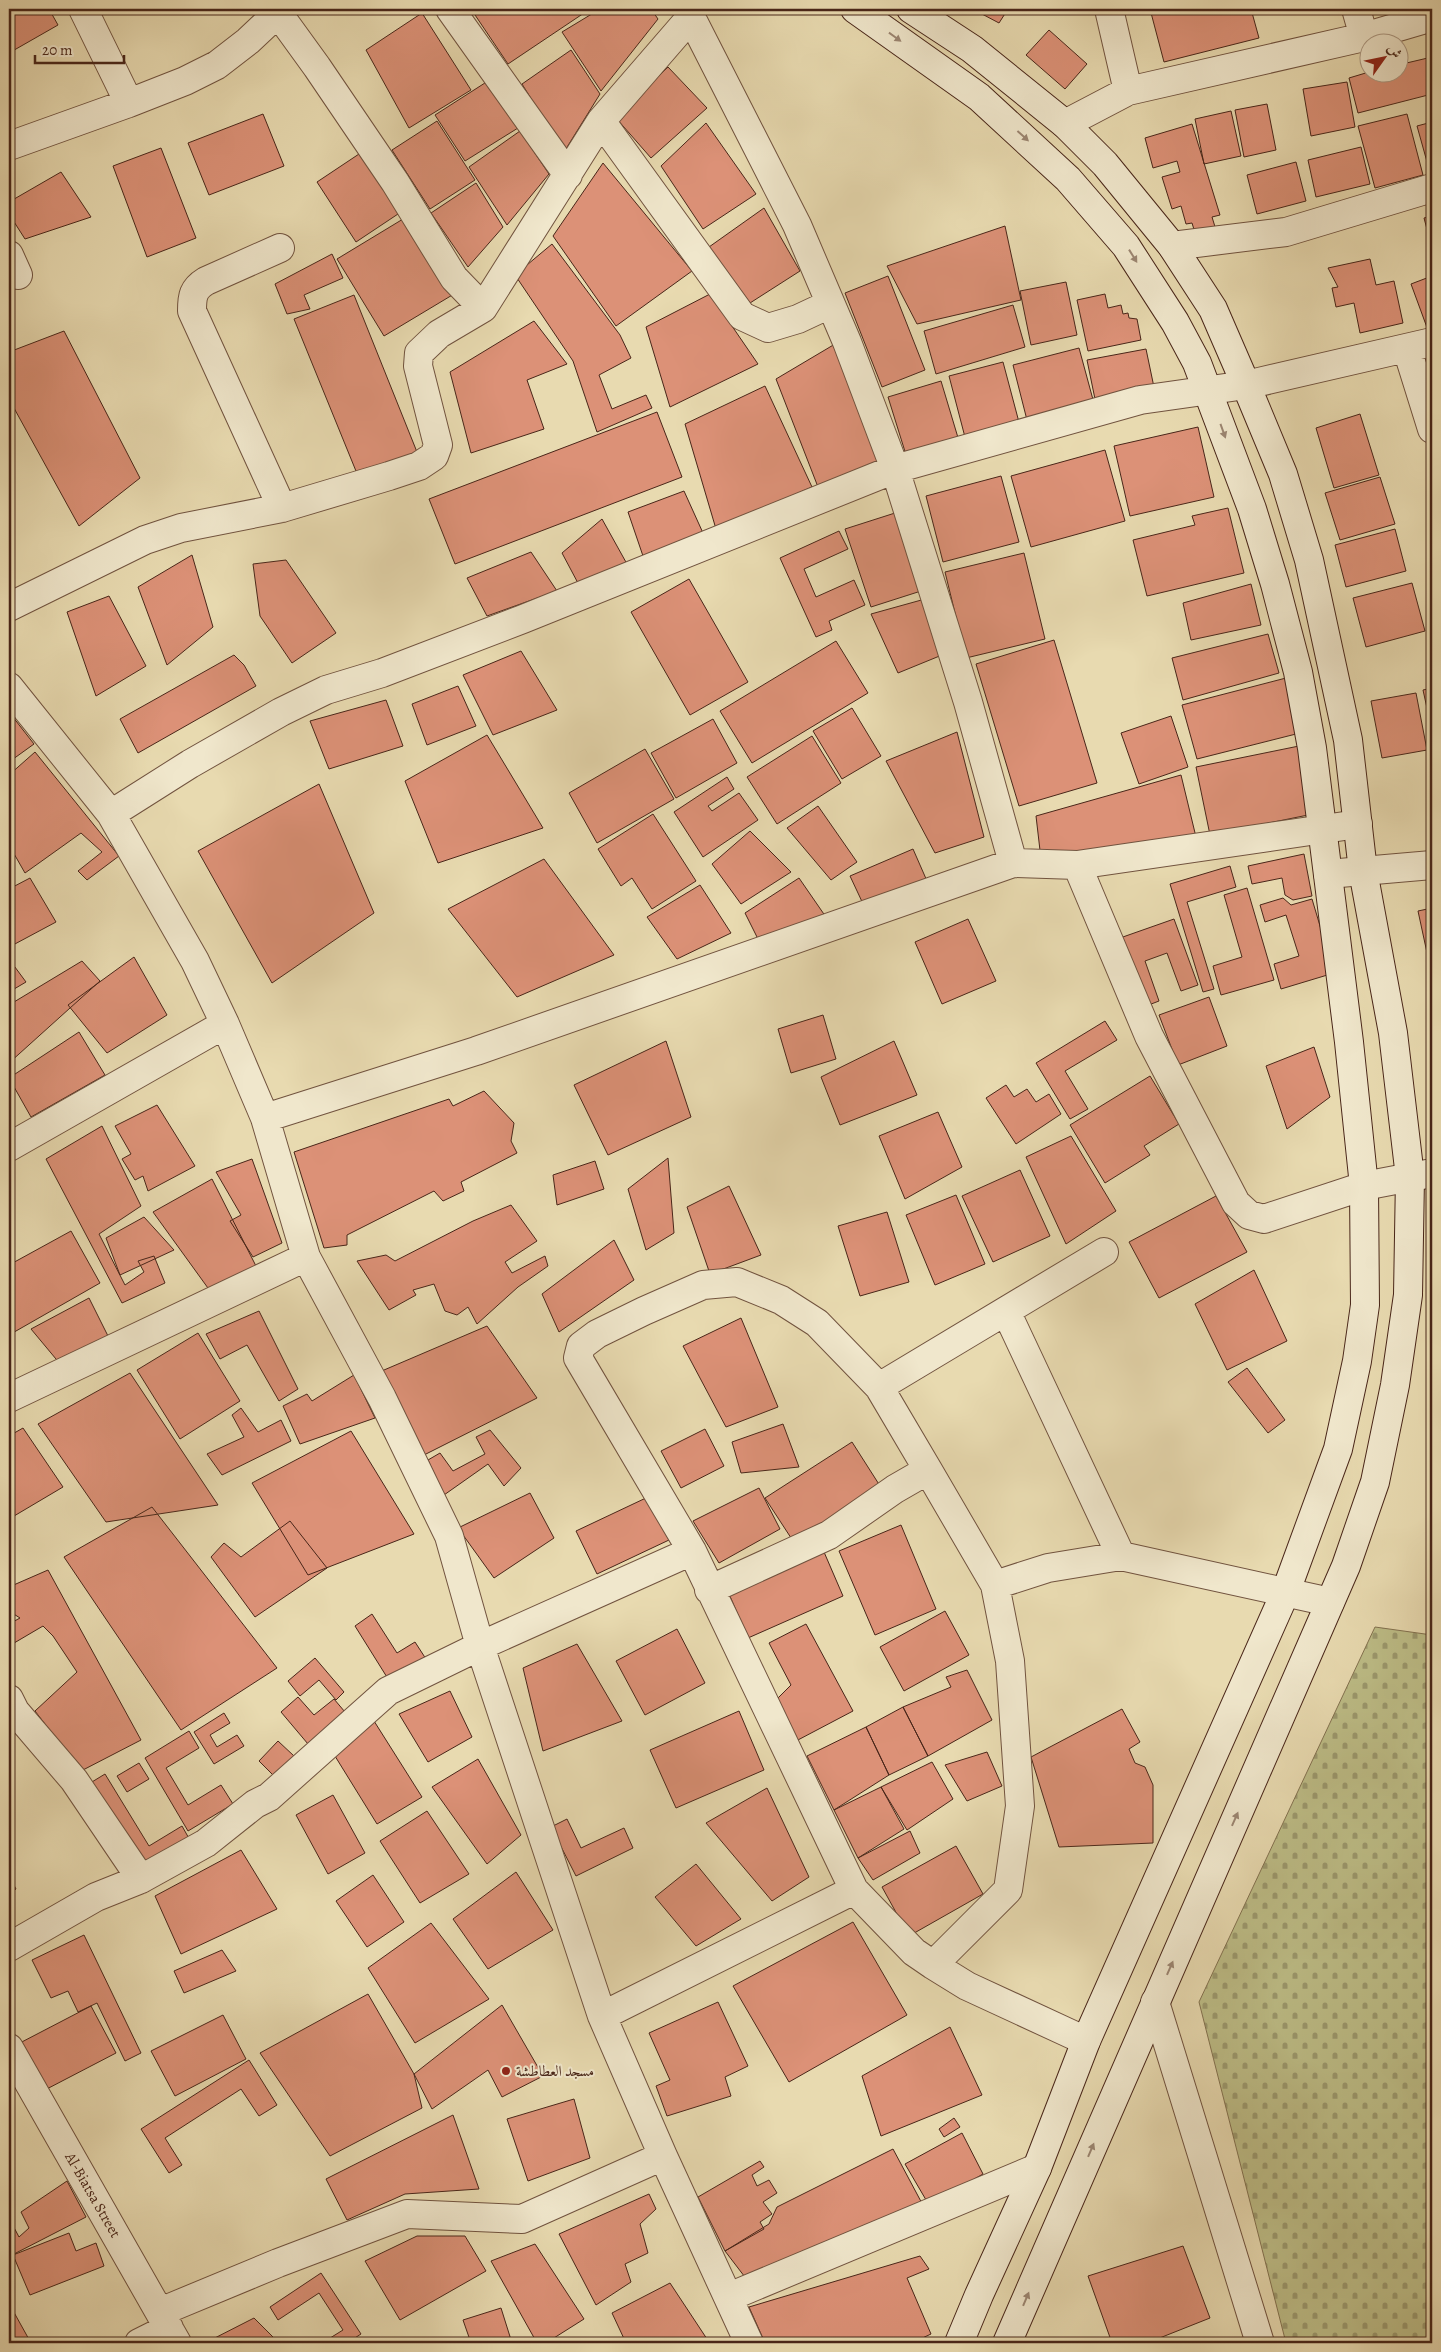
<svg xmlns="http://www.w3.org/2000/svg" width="1441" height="2352" viewBox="0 0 1441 2352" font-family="Alegreya,Amiri,serif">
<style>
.cemetery{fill:url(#cemetery-stones);stroke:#837250}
.building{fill:#dc9177;stroke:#492619}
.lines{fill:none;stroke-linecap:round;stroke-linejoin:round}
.street-casing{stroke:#71533f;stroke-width:30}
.secondary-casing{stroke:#492619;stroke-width:30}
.street{stroke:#f0e7cc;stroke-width:28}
.secondary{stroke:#f0e7cc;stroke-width:28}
.oneway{fill:#9c8672}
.poi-dot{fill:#8f2418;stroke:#f0e7cc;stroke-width:2}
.labels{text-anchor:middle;stroke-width:4;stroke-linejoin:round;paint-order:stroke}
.poi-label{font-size:15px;fill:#492619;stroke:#f0e7cc;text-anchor:start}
.street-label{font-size:15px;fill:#492619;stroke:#f0e7cc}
</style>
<defs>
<pattern id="cemetery-stones" width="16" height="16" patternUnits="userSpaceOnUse" patternTransform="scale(1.25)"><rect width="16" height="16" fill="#bdbd87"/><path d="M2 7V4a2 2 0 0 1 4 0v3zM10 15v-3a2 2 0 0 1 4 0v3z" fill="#9c996e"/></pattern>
</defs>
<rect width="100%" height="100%" fill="#e8dab0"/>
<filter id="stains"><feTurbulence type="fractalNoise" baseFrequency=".004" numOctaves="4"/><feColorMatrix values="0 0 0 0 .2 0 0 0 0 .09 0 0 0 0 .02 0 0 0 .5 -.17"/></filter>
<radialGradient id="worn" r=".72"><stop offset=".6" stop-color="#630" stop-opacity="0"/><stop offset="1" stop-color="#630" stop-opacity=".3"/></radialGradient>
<path class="cemetery" d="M1375,1627L1432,1635V2343H1286L1199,2002Z"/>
<path class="building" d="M9,9H49L58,25L9,53Z
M471,9H590L508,64Z
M600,9H651L658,19L601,91L562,32Z
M985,9H1008L999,23L982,14Z
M1150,9H1251L1259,38L1164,62Z
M422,13L471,90L409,128L366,50Z
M1049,30L1087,64L1065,89L1026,55Z
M571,50L600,94L564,152L522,84Z
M1432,57V94L1358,113L1349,78L1369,72H1398V65Z
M668,67L707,108L651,158L616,118Z
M488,81L518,128L465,161L435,115Z
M1347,82L1355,127L1311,136L1303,89Z
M1267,104L1276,150L1244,157L1235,110Z
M1231,111L1241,156L1204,164L1195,119Z
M263,114L284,166L209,195L188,143Z
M1407,114L1423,175L1375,188L1358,126Z
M437,121L475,180L430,209L392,150Z
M1432,122V168L1429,169L1417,126Z
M706,123L756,194L703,229L661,166Z
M1192,124L1220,215L1212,217L1216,230L1196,236L1192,223L1186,224L1181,206L1172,209L1162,177L1180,172L1177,161L1153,168L1145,138Z
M520,131L549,174L507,225L469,167Z
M1361,147L1370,184L1316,197L1308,160Z
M161,148L196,238L147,257L113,166Z
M365,150L404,210L356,242L317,182Z
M1296,162L1306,201L1257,214L1247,175Z
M603,163L692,271L616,326L553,236Z
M61,172L91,217L25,239L9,214V202Z
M476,183L503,227L468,267L431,213Z
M764,208L800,271L750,303L709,247Z
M408,216L454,294L384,336L337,259Z
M1432,216V248L1424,218Z
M1005,226L1021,300L917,324L887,266Z
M552,244L620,335L631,358L599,375L612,409L646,395L652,408L597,432L573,361L515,275Z
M332,254L343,278L304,295L310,309L287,314L275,284Z
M1370,259L1376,285L1394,281L1403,323L1360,333L1354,303L1336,307L1332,288L1338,287L1328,268Z
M888,276L925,370L882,387L845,293Z
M1432,276V332L1429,333L1411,284Z
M1066,282L1077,335L1031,345L1020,291Z
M710,294L758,364L670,407L646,327Z
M1105,294L1108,308L1121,305L1123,314L1128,313L1129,318L1137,319L1141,340L1088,351L1077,300Z
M354,295L417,452L358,476L294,319Z
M1013,305L1025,347L936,374L924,331Z
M534,321L567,364L527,380L544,429L471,453L450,372Z
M64,331L140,478L79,526L9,399V352Z
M835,344L879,463L818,487L776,379Z
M1079,348L1095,407L1028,424L1013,365Z
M1146,349L1155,392L1135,389L1111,394L1112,400L1096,404L1087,360Z
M1003,362L1020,426L966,441L949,376Z
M941,381L959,441L907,458L888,397Z
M765,386L812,487L716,529L685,424Z
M657,412L682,477L455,564L429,499Z
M1360,414L1379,475L1334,488L1316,428Z
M1198,427L1214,497L1130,516L1114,446Z
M1105,450L1125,521L1031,547L1011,476Z
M1001,476L1019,542L943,562L926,496Z
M1380,477L1395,524L1340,540L1325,493Z
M684,491L703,533L643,556L628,512Z
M1228,508L1244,573L1147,596L1133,540L1195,525L1192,516Z
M895,513L921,591L871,607L845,529Z
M602,519L627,564L579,585L562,553Z
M1395,529L1406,571L1346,587L1335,545Z
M839,531L848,549L804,569L816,597L854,580L865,605L829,621L832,630L816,637L780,558Z
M531,552L557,591L487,616L467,578Z
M1024,553L1045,639L966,658L945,572Z
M192,555L213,627L167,665L138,587Z
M286,560L336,633L292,663L260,616L253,564Z
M689,579L748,682L690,715L631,612Z
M1412,583L1425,631L1366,647L1353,598Z
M1251,584L1261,625L1191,640L1183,603Z
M109,596L146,666L96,696L67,612Z
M925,599L942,655L898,673L871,614Z
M1268,634L1279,673L1183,700L1172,658Z
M1054,640L1097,783L1019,806L976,664Z
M836,641L868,693L752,763L720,711Z
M521,651L557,710L493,735L463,675Z
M234,655L244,665L256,686L138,753L120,719Z
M1286,678L1300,733L1197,759L1182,705Z
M458,686L476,726L427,745L412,704Z
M1432,688V731L1423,690Z
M1416,693L1427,750L1382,758L1371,701Z
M386,700L403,746L329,769L310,721Z
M852,708L881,756L842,779L813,731Z
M9,712L34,744L9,762Z
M1171,716L1188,767L1139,784L1121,733Z
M713,719L737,763L676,798L651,753Z
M957,732L984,837L935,853L886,761Z
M487,735L543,828L438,863L405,781Z
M812,736L841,783L777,824L747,777Z
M1299,746L1313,814L1210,835L1196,767Z
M645,749L674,799L597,843L569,793Z
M35,752L119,856L87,880L78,871L102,852L81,833L25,873L9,845V775Z
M1181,775L1196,837L1041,859L1036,816Z
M727,777L734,789L708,806L712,811L739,793L758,820L703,857L674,812Z
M319,784L374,913L272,983L198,851Z
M818,806L857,862L831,880L787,828Z
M653,814L696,881L652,909L632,878L621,886L598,849Z
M750,831L791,872L741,904L712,864Z
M913,849L927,881L865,908L850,876Z
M1304,854L1312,896L1293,900L1285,895L1282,878L1252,884L1248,866Z
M544,859L614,955L517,997L448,909Z
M1230,866L1236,887L1187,902L1214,989L1203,992L1170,884Z
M30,878L56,922L13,945L9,939V889Z
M799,878L828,920L762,947L745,913Z
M700,885L731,933L677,959L647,917Z
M1247,888L1274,980L1221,995L1213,966L1242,957L1224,895Z
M1283,898L1291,905L1312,899L1334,973L1281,989L1274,964L1299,956L1286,915L1265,922L1260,905Z
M1432,908V976L1418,911Z
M968,919L996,981L942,1004L915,942Z
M1174,919L1198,985L1181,991L1167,953L1145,961L1159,1001L1146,1006L1120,938Z
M134,957L167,1015L107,1053L68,1005Z
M9,959L26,982L9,992Z
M82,961L100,981L9,1063V1005Z
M1209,997L1227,1046L1178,1065L1159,1015Z
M823,1015L836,1059L791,1073L778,1029Z
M1105,1021L1117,1040L1065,1071L1088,1109L1070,1119L1036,1063Z
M79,1032L105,1075L31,1117L9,1078Z
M666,1041L691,1117L608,1155L574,1085Z
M894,1041L917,1095L840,1125L821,1077Z
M1314,1047L1330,1097L1287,1129L1266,1066Z
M1150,1076L1179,1124L1144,1146L1150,1155L1105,1183L1070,1125Z
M1006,1085L1014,1097L1027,1089L1036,1102L1049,1094L1061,1114L1016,1144L986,1098Z
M484,1091L514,1123L511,1141L517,1153L461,1182L464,1191L443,1201L434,1191L347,1235V1245L324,1248L294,1152L449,1099L453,1106Z
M157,1105L195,1166L148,1191L143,1176L135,1180L122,1159L131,1154L115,1126Z
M938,1112L962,1167L905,1199L879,1136Z
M102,1126L141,1206L99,1234L125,1285L144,1272L138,1261L154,1256L165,1283L122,1303L46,1159Z
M1071,1136L1116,1211L1066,1244L1026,1157Z
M668,1158L674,1233L646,1250L628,1189Z
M252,1159L282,1243L253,1257L230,1221L241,1215L216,1172Z
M595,1161L604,1189L557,1205L553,1175Z
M1020,1170L1050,1236L993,1262L962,1196Z
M212,1179L259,1272L213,1295L153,1212Z
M729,1186L761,1255L710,1274L687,1207Z
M956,1195L985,1264L935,1285L906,1215Z
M1216,1196L1247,1252L1159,1298L1129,1242Z
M511,1205L537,1241L505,1262L512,1273L545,1256L548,1266L518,1287L477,1324L468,1307L457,1315L445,1311L434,1284L413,1290L416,1295L389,1310L357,1261L386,1255L395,1261L473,1221Z
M887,1212L909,1282L860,1296L838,1226Z
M144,1217L174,1250L120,1275L106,1238Z
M71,1231L100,1283L9,1335V1265Z
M614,1240L634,1280L559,1332L542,1294Z
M1254,1270L1287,1341L1227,1370L1195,1304Z
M89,1298L110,1340L61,1365L31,1329Z
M259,1311L298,1389L279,1401L247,1345L220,1359L206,1334Z
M741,1318L778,1407L726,1427L683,1346Z
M487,1326L537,1398L424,1455L377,1373Z
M198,1333L240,1401L180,1439L137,1370Z
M1247,1368L1285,1420L1268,1433L1228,1382Z
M130,1373L218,1505L106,1522L38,1424Z
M354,1375L375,1418L300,1444L283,1406L307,1394L312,1401Z
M241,1408L258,1432L281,1420L291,1441L222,1475L207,1454L244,1437L232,1415Z
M783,1424L799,1467L741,1473L732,1442Z
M23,1428L63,1487L9,1519V1436Z
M705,1429L724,1466L681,1488L661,1451Z
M490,1430L521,1468L504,1486L488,1464L444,1495L428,1460L440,1453L453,1471L485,1454L476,1437Z
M351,1431L414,1534L308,1575L252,1483Z
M852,1442L882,1489L795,1544L765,1498Z
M759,1488L780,1529L719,1563L693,1521Z
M530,1493L554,1538L494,1578L458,1528Z
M648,1497L669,1540L597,1574L576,1531Z
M152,1507L277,1668L181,1730L64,1557Z
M290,1521L327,1568L255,1617L211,1557L224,1543L241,1557Z
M901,1525L936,1609L875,1635L839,1551Z
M824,1552L843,1596L748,1638L729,1594Z
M48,1570L141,1740L81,1771L35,1711L77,1672L53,1636L43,1626L9,1646V1624L20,1618L9,1611V1587Z
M945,1611L969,1655L904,1691L880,1647Z
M372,1614L397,1653L415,1642L426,1659L390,1682L355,1626Z
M806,1624L853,1711L796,1741L775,1701L791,1685L769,1643Z
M677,1629L705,1683L645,1715L616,1661Z
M577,1644L622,1721L543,1751L523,1668Z
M315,1658L344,1692L336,1700L319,1680L300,1696L288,1681Z
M967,1670L992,1720L928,1756L903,1707L951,1687L946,1677Z
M450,1691L472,1737L428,1762L399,1714Z
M298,1697L314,1715L334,1699L345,1712L308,1744L281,1712Z
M903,1707L928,1756L889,1775L866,1727Z
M1122,1709L1140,1742L1129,1749L1135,1763L1145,1767L1153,1785V1843L1059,1847L1031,1757Z
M739,1711L764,1770L676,1808L650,1750Z
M224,1713L230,1723L210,1735L217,1747L237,1735L244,1746L214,1764L194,1732Z
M374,1721L422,1797L377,1824L330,1748Z
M866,1727L889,1775L834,1810L807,1756Z
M189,1731L199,1748L166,1768L188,1805L221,1785L233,1804L188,1831L145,1758Z
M278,1741L294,1756L274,1776L259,1761Z
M987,1752L1002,1786L967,1801L945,1765Z
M478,1759L521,1835L487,1864L432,1787Z
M932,1762L953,1799L907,1830L881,1787Z
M139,1763L149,1779L127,1792L117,1776Z
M105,1774L149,1846L182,1826L191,1842L140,1873L87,1785Z
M881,1787L904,1829L858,1858L834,1810Z
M767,1788L809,1877L772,1901L706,1823Z
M333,1795L365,1853L328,1874L296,1815Z
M427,1811L469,1874L420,1903L380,1841Z
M567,1819L581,1848L624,1828L633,1848L576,1876L551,1827Z
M910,1831L920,1853L873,1880L858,1858Z
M956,1846L983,1894L909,1936L882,1887Z
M241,1850L277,1909L181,1954L155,1896Z
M696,1864L741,1919L696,1946L655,1897Z
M516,1872L553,1930L488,1969L453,1919Z
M373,1875L404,1922L367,1947L336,1901Z
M9,1876L16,1889L9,1894Z
M853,1922L907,2015L789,2082L733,1986Z
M431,1923L489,1999L415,2043L368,1968Z
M84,1935L141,2053L125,2061L97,2003L78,2012L68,1991L51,1998L32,1960Z
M222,1950L236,1971L184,1993L174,1971Z
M368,1994L414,2074L422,2108L330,2156L260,2053Z
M718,2002L748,2066L725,2077L731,2096L667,2116L656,2086L670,2080L649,2033Z
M502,2005L543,2076L502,2097L488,2070L432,2109L414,2074Z
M91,2006L116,2053L41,2092L16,2045Z
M223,2015L246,2059L175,2096L151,2051Z
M950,2027L982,2095L881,2136L862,2076Z
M249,2060L277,2105L259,2116L241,2089L165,2138L182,2165L169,2173L141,2129Z
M574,2099L590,2158L528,2181L507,2119Z
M453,2115L479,2189L405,2194L347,2220L326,2179Z
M954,2118L960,2127L944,2137L939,2129Z
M962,2133L983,2174L929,2205L905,2164Z
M893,2149L925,2209L751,2285L725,2251L769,2224L777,2207Z
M760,2161L764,2167L752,2175L757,2186L769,2180L777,2193L763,2202L772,2214L760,2222L764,2229L725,2251L698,2197Z
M67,2181L86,2217L14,2254L9,2244V2218L19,2237L29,2228L21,2212Z
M649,2194L656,2209L640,2224L648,2253L625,2264L631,2282L596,2305L559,2234Z
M69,2233L76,2251L96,2243L104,2266L30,2295L13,2255Z
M417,2236H465L486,2271L400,2320L365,2261Z
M535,2244L584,2319L546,2343H537L491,2261Z
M1183,2246L1210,2318L1147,2343H1112L1088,2276Z
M920,2256L929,2269L907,2278L931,2334L916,2341L917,2343H765L749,2307Z
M321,2273L361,2334L347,2343H322L343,2330L319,2293L278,2320L270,2307Z
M670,2283L707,2339L700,2343H626L612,2313Z
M11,2307L31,2343H9V2308Z
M501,2308L512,2343H471L463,2320Z
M254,2318L279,2343H205Z"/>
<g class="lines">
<g class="street-casing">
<path id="street" d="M83,9L129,103
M275,9L317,67L395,182L454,278L483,308
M450,9L568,175
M1109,9L1128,91
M1356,9L1364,37
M691,17L797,225L847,342L895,469L968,702L1013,863
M601,121L742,316L768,328L798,319L830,304
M1065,124L1128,91L1364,37L1432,17
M9,146L129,103L185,81L217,65L248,41L282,9
M1172,246L1286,232L1432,188
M280,248L206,281C193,289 192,296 192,311L282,508
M9,255L18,275
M1407,349L1432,429
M9,607L145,540L181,528L282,508L389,476L419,466L434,456L438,445L418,366L419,353L439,334L483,308L601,121L691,17L693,9
M9,687L111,814L195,961L225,1024L265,1118L306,1257L382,1398L449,1536L480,1646L602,2016L663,2156L749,2343
M111,814L190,764L281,712L326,690L382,673L523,619L895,469L1140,400L1246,385L1432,342
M1077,865L1149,1036L1236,1203L1249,1215L1264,1219L1364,1186L1432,1173
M1328,874L1432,865
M265,1118L476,1051L1013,863L1077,865L1358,824
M9,1147L225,1024
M1006,1311L1121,1556
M879,1387L1104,1252
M9,1398L306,1257
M995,1585L1048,1568L1121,1556L1330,1602
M709,1590L829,1535L895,1489L928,1470
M9,1699L15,1711L74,1780L141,1879
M9,1947L96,1897L141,1879L206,1843L255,1804L269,1797L388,1691L480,1646L692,1551
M933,1965L1008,1890L1020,1806L1010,1661L995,1585L928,1470L879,1387L817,1323L781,1300L737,1282L703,1285L644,1311L597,1334L581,1346L578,1358L692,1551L854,1890L914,1952L933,1965L967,1986L1086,2041
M1155,2002L1260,2343
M602,2016L854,1890
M9,2048L177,2343
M729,2297L1037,2168
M160,2312L278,2263L407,2214L522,2219L663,2156
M139,2343L169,2328"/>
</g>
<g class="secondary-casing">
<path id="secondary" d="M855,9L979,97L1068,179L1126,246L1175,322L1197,363L1252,509L1275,584L1298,672L1312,748L1349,1042L1364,1186L1365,1305L1357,1361L1338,1449L1286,1591L1086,2041L1037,2168L979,2295L959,2343
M911,9L972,49L1065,124L1105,164L1172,246L1213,309L1246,385L1283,474L1309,560L1348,740L1363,871L1393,1033L1410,1177L1408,1295L1395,1385L1375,1482L1346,1566L1007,2343"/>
</g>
<use href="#street" class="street"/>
<use href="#secondary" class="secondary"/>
</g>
<defs><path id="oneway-solid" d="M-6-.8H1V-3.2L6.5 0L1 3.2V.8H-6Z" transform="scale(1.25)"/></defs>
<g class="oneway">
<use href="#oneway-solid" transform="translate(895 37) rotate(36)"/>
<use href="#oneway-solid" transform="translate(1023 136) rotate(42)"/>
<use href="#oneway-solid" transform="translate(1133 256) rotate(58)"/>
<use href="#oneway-solid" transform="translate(1223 431) rotate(70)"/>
<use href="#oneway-solid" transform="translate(1235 1819) rotate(-66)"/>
<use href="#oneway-solid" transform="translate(1170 1968) rotate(-66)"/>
<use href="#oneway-solid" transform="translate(1091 2150) rotate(-67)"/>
<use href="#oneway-solid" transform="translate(1026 2299) rotate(-67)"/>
</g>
<circle class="poi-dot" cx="506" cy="2071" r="5"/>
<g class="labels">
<g class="poi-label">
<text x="516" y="2076">مسجد العطاطشة</text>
</g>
<g class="street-label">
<text transform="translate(93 2195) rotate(60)" y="5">Al-Biatsa Street</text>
</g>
</g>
<rect width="1441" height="2352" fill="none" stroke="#e8dab0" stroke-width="30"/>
<rect x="10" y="10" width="1421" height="2332" fill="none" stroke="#492619" stroke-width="2.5"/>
<rect x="15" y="15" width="1411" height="2322" fill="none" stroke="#492619"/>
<g transform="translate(1384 58) rotate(57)"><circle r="24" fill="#f0e7cc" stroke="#ad9a84"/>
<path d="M0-4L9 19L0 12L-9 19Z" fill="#8f2418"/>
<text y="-8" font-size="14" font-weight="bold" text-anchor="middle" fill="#492619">ش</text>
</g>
<path d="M35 55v8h89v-8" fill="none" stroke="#492619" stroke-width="2.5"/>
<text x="42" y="55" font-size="15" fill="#492619" stroke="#f0e7cc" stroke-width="4" paint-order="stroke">20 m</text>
<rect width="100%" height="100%" filter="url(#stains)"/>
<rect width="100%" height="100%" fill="url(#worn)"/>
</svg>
